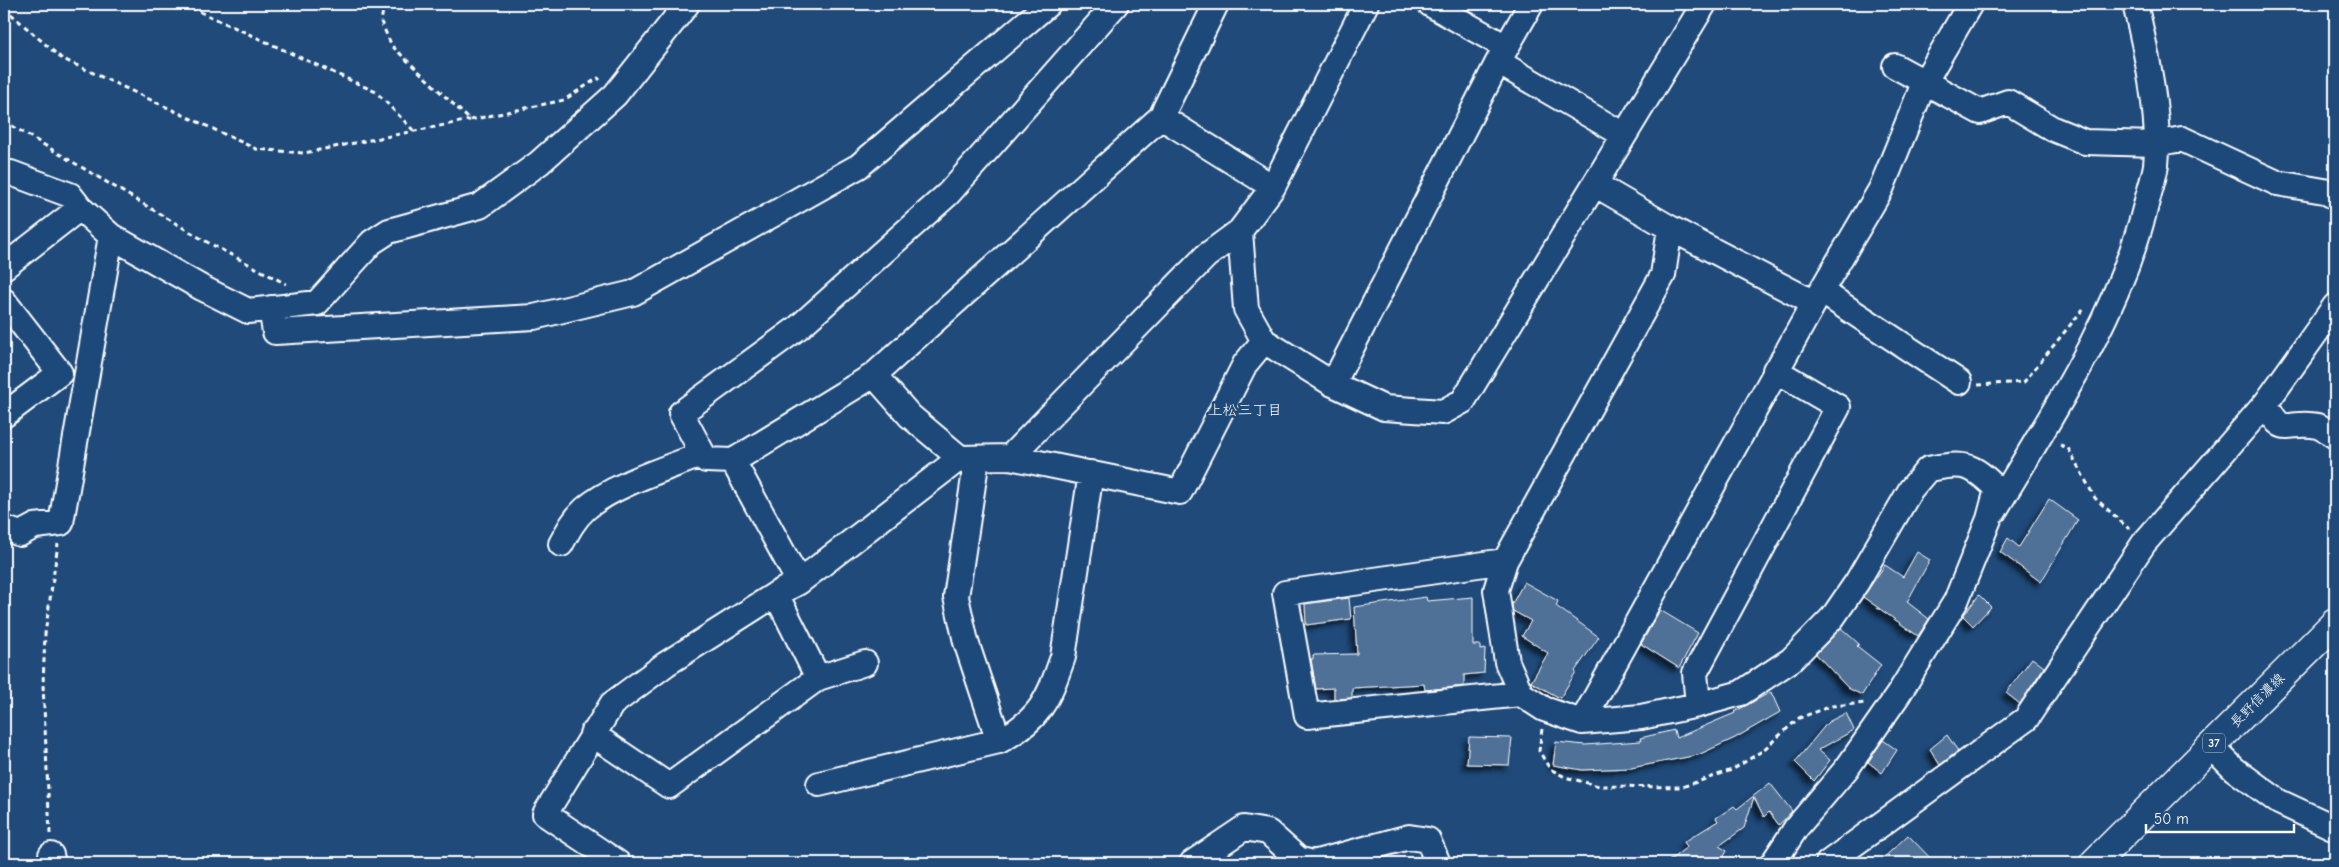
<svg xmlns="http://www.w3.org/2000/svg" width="2339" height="867" viewBox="0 0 2339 867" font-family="'Comic Neue','Klee One',sans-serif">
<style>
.building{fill:#507197;stroke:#fff;filter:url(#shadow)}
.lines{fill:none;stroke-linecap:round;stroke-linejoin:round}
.minor-casing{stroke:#fff;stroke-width:28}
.major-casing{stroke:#fff;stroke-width:31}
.path{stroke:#fff;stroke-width:3;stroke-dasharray:5 4;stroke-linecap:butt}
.minor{stroke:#1f4a7a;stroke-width:24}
.major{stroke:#1f4a7a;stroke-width:28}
.labels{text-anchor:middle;stroke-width:5;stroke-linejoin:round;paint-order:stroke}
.shield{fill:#1f4a7a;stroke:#bcc9d7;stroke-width:1}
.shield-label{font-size:12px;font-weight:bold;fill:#fff}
.street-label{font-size:14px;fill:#fff;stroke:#1f4a7a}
.neighbourhood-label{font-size:15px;fill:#fff;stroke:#1f4a7a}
</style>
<defs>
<filter id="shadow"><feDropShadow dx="-4.5" dy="4.5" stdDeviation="2.5" flood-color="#0009"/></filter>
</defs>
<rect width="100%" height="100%" fill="#1f4a7a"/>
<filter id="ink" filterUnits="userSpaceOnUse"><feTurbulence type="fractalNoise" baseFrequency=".02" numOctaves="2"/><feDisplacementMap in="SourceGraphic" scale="10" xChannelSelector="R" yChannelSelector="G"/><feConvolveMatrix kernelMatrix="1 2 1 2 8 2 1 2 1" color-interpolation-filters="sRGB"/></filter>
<g filter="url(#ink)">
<path class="building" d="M2049,499L2078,520L2041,582L2000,552L2008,538L2019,547Z
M1917,552L1930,560L1907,602L1929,619L1918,636L1863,597L1885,565L1903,577Z
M1524,582L1558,601L1556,606L1599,637L1575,671L1576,672L1560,698L1531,682L1548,653L1522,636L1531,621L1513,611L1512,604Z
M1979,595L1991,607L1973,626L1963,616Z
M1426,597L1427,601L1473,597V645H1480V650L1485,649L1484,673L1464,675V686L1425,690L1424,684L1352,688V698L1334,699V688L1316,689L1311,659H1313V655L1357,654L1354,607Z
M1349,598L1351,619L1306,625L1305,604Z
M1660,610L1698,633L1679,668L1641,644Z
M1841,628L1859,644L1857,646L1881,665L1862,695L1848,688L1816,654Z
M2032,658L2044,667L2020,704L2006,693Z
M1771,692L1780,712L1735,738L1698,755L1631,768L1582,770L1553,765L1556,742L1585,745L1641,741L1640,738L1674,730L1676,738L1735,713L1734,712Z
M1846,713L1854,730L1818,750L1830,760L1814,781L1795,762L1828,722Z
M1947,735L1958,751L1940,765L1930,749Z
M1469,737L1512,738L1509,765L1467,764Z
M1883,740L1897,750L1882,773L1868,762Z
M1770,783L1792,811L1779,825L1769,812L1764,817L1754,797L1744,828L1719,846L1727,851L1720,863H1666L1687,847L1684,842L1718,821L1716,818L1734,806L1737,809Z
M1908,835L1935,863H1878Z"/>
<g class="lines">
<g class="minor-casing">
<path id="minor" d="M1116,4L948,194L799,327L681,413L706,460L733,461L874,375L910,416L960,458L1010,457L1180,492L1245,364L1264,341
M1366,4L1273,187L1240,231L1246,309L1264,341L1333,384L1384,408L1443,412L1463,401L1704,4
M1430,4L1506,47
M1498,62L1624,135
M1895,66L1980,112L2008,102L2053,129L2085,142L2155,144L2182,139L2277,183L2324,191L2335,197
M1161,117L1216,4
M4,174L11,173L70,195L80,208L111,236L202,288L248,311L317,303L372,242L389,231L480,206L539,163L615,95L687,4
M1596,185L1670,228L1814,303L1881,189L1924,83L1970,4
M1670,228L1663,275L1505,561L1496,590L1507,662L1521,694L1544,709L1582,722L1641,717L1698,705L1741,693L1791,660L1833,617L1857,582L1911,489L1928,469C1964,463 1970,462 1997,489L1989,519L1956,601L1898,695L1847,768L1796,828L1773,863
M4,267L80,208
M1821,291L1959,382
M4,301L60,373L4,415
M271,308L275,332L534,317L633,293L859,166L1048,4
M874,375L1161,117L1273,187
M1333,384L1498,62L1531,4
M2266,403C2283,441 2288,419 2318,426C2323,428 2330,433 2335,436
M1010,457L1206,256L1240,231
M733,461L799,582
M1995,510C2053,413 2118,316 2146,205C2149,192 2154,178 2156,165C2161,118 2146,49 2135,4
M4,528L20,534L35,526L61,523L111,236
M561,544C568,531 574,519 585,509C612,485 668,468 703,454
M1505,561L1285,593L1307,716L1521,694
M776,594L799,582L960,458
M818,678L865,663
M1698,705L1695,673L1838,407L1775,370
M1582,722L1814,303
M592,734L669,786L818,678L776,594L666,664L612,704L545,814L618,863
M999,741C1040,720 1048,700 1063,657L1091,473
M2211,746L2234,769L2279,802L2335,828
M819,784L999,741L966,642L956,597L977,458
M51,855L53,863
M1192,863L1244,828L1268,832L1298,859L1313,863L1409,837L1428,840L1438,863
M1828,863L2026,719L2144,543L2266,403L2335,306"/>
</g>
<g class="major-casing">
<path id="major" d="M2094,863L2335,623"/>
</g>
<path class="path" d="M183,4L376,92L413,130
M384,4L381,22L392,46L470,120L564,100L598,78L600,80
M4,8L61,58L256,149L304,153L470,120
M4,121L207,242L286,284
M1978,385L2024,382L2084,308
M2060,445L2068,448L2095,498L2129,529
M1542,729L1539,751L1550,769L1565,777L1599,786L1682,787L1732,770L1762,751L1799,718L1832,706L1867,703
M50,834L43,685L45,634L58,544"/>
<use href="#minor" class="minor"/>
<use href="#major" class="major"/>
</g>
</g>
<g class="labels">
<rect class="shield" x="2203" y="733.5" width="22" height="19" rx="4"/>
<g class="shield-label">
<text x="2214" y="747">37</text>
</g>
<g class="street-label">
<text transform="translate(2257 700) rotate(-45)" y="5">長野信濃線</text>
</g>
<g class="neighbourhood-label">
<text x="1245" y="415">上松三丁目</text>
</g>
</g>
<rect width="2339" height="867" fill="none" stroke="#1f4a7a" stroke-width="20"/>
<rect x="10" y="10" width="2319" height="847" fill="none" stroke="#fff" stroke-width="2" filter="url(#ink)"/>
<path d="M2146 824v8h148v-8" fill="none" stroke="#ffffff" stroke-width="2.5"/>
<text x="2154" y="824" font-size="15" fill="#ffffff" stroke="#1f4a7a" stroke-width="4" paint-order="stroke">50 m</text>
</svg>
